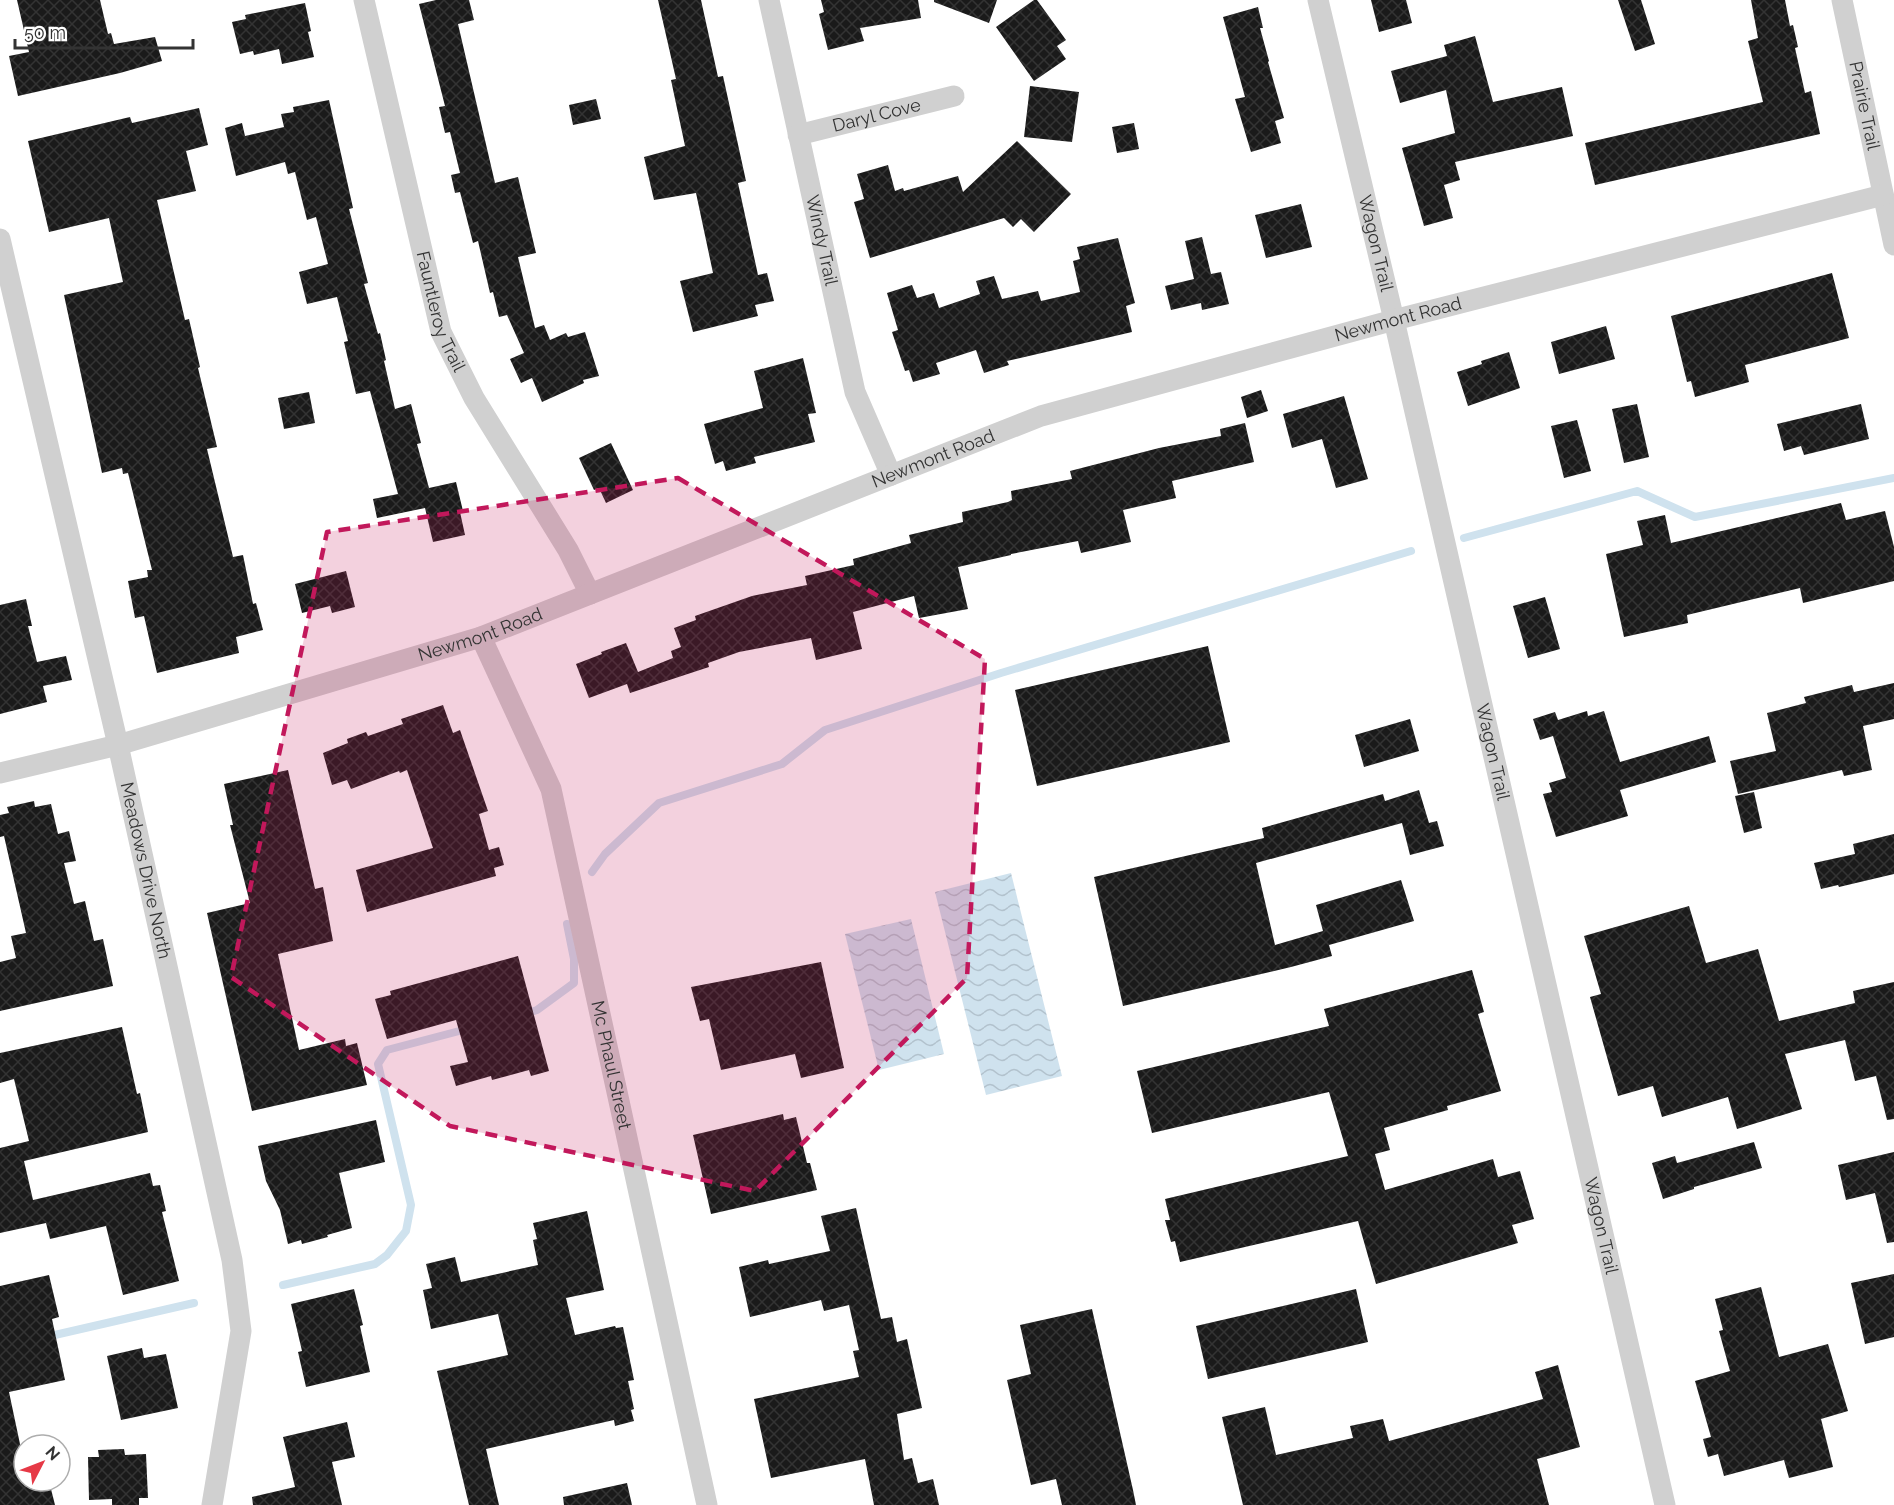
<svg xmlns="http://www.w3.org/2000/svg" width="1894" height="1505" viewBox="0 0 1894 1505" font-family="Raleway,sans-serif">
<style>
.water{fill:url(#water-waves)}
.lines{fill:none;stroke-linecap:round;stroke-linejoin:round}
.stream{stroke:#cfe2ee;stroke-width:8}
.building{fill:url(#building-cross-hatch)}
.street{stroke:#d0d0d0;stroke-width:21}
.marked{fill:#c2185b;fill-opacity:0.2;stroke:#c2185b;stroke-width:4.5;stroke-dasharray:12 8;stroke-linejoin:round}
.labels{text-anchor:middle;stroke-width:6;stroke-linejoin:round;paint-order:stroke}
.street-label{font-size:18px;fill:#333;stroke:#fff}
</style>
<defs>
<pattern id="water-waves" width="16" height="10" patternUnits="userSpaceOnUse" patternTransform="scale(1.5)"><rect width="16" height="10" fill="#cfe2ee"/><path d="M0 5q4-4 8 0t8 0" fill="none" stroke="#b2c2cd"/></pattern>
<pattern id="building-cross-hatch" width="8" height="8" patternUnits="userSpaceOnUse" patternTransform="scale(1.5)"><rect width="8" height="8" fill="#1a1a1a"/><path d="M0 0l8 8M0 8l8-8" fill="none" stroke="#333"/></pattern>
</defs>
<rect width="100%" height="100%" fill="#fff"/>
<path class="water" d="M1011,873L1062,1076L986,1095L935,892Z
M911,919L944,1054L879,1070L845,934Z"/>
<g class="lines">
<path class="stream" d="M1464,538L1637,491L1695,517L1894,478
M592,872L605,854L659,803L782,764L825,730L1001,673L1411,551
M525,1014L537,1010L574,983V959L567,924
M283,1285L375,1264L387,1255L406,1231L411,1205L378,1064L387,1050L467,1029
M46,1337L194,1303"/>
</g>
<path class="building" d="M17,0H100L108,34L111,33L114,44L155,37L162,61L120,73L18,96L9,56L29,52Z
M436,0H469L474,20L458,24L495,183L518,177L536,253L518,257L535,328L544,325L550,340L566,333L568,337L585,332L599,376L583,380L584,383L542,402L532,378L521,383L510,359L524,353L507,315L499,317L493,292L490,293L478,241L473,243L460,192L455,193L451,175L460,173L450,132L445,133L439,107L445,106L419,4Z
M658,0H701L718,77L723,76L746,181L738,183L758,275L767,273L774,301L755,305L758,316L693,332L680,281L713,273L696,193L654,200L644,157L685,146L671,80L676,79Z
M821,0H918L921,18L860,28L864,41L828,50L819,14L824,12Z
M934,0H997L989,23L934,2Z
M1034,0H1037L1066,40L1057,46L1066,59L1034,81L996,27Z
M1371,0H1406L1412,23L1379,32Z
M1618,0H1641L1655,44L1635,51Z
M1751,0H1785L1790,26L1793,25L1798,47L1795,48L1805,93L1811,91L1820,134L1595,185L1585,143L1763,102L1748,41L1758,38Z
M305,3L311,31L308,32L314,57L282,64L279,49L254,55L253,51L240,54L232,22L246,19L245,15Z
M1258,7L1263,28H1260L1269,61L1268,62L1284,118L1275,121L1281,143L1251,152L1235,99L1245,97L1223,17Z
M1475,36L1493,102L1562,87L1573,136L1455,162L1460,180L1444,185L1453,218L1424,226L1402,148L1455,133L1446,90L1400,103L1391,71L1447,56L1444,45Z
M1030,86L1079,92L1072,142L1024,137Z
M596,99L601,119L573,125L569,105Z
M329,100L353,208L349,209L368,283L364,284L378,334L380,333L386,360L384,361L395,409L411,404L421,443L417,444L429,488L456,482L463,511L460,512L465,535L433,542L425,508L377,518L373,499L398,494L370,391L356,394L344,342L348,341L337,297L307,304L299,272L328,264L316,217L307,220L295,172L288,174L285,162L236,176L225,128L242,123L245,136L284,127L281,114L294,112L293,107Z
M199,108L208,145L186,151L196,191L157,200L185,320L189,319L200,367L198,368L217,447L207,449L233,557L243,555L253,604L256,603L263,630L236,637L239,653L157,673L144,616L135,618L128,581L148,577L147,570H152L128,473L123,474L122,468L102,473L64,295L123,282L109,218L49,232L28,141L130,117L132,123Z
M1134,123L1139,149L1117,153L1112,127Z
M1017,141L1071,194L1034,232L1021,219L1013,227L1004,218L870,258L854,202L864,199L857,174L888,165L895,191L903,188L904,191L958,176L963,192Z
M1301,204L1312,247L1266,258L1255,215Z
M1202,237L1211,274L1221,272L1229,304L1202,310L1201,303L1171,310L1165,286L1194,279L1185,241Z
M1118,238L1135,303L1126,306L1132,332L1007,361L1009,365L984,373L976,350L936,363L940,374L913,382L909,370L905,371L892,332L898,330L887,293L912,285L917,298L934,293L939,308L980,294L976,281L994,276L1002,299L1038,291L1041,301L1080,292L1073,261L1080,259L1077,247Z
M1832,273L1849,338L1745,365L1749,382L1695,397L1691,381L1687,382L1671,316Z
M1606,326L1615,359L1559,374L1551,342Z
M1509,352L1520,388L1468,406L1457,372L1482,364L1481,361Z
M803,358L816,413L808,414L815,442L754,457L756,463L726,471L723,461L715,464L704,424L763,408L754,371Z
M1261,390L1268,411L1247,418L1241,397Z
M309,392L315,423L284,429L278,398Z
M1344,396L1368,479L1336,488L1322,439L1292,448L1283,414Z
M1637,404L1649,457L1624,463L1612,409Z
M1861,404L1869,439L1804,455L1801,446L1784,451L1777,424Z
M1577,420L1591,471L1564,478L1551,426Z
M1245,423L1254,462L1172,481L1176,498L1123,510L1131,542L1081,553L1078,541L1011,554V555L958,567L968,609L919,618L914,596L853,612L862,649L816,660L811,638L739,652L708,663L709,667L630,693L627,684L589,698L576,664L602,654L601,652L626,643L638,672L673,658L671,651L681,647L674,628L696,620L695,616L752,596L807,585L805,576L854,565L853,559L911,543L909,535L963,522L962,512L1008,502L1012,500L1011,491L1072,479L1070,471L1159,448L1221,436L1220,429Z
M611,443L633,490L606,503L599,488L594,490L579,458Z
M1841,503L1846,520L1885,511L1894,547V581L1803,603L1800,588L1687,615L1688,623L1624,637L1606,554L1643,545L1637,521L1665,515L1671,543Z
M346,571L355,607L332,613L330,606L302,613L295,584Z
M1545,597L1560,649L1528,658L1513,606Z
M26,599L32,626H28L37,662L66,656L72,680L43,686L47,702L0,714V605Z
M1208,646L1230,742L1037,786L1015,690Z
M1894,683V719L1863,726L1872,770L1844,776L1842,770L1738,794L1730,761L1776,751L1767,713L1806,703L1804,697L1852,685L1854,692Z
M443,705L453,733L460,730L488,811L479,814L489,850L499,847L504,865L494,868L496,876L367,912L356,870L433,848L407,770L400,773L399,771L351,789L347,780L332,785L323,753L348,743L347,739L366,732L368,736L403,724L401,719Z
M1587,711L1588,716L1604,711L1620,762L1709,736L1716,762L1620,790L1628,816L1556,837L1543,794L1552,792L1549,783L1566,778L1553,736L1540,740L1533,719L1555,712L1558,720Z
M1410,719L1419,751L1364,767L1355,735Z
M288,770L315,889L323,887L333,941L278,954L299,1050L345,1039L346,1046L357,1043L367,1085L252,1111L207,913L250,903L230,825H233L224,784Z
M1419,790L1429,823L1437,821L1444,846L1410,855L1402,823L1256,863L1275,945L1323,931L1316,905L1401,880L1414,921L1329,945L1332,956L1291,967L1123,1006L1094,877L1264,838L1262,828L1383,794L1385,801Z
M1754,792L1762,828L1744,833L1735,796Z
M34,801L35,807L51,804L58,834L69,831L76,861L64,863L74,904L85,901L94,941L103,939L113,986L0,1011V962L16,958L11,936L26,933L4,836L0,837V815L9,813L7,807Z
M1894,834V874L1839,887L1838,885L1821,889L1814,863L1855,854L1853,844Z
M1689,906L1706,963L1758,949L1779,1021L1855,1003L1853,991L1894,982V1119L1887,1120L1876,1076L1855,1081L1845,1040L1785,1054L1802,1109L1737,1129L1728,1097L1662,1117L1653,1086L1618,1096L1590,997L1601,994L1584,936Z
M518,956L549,1071L531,1076L529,1070L492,1080L491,1076L456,1086L450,1066L468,1062L456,1020L387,1039L375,999L391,995L390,991Z
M821,962L844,1068L801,1078L795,1054L721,1070L709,1019L700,1021L691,987Z
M1472,970L1484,1012L1478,1014L1501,1091L1447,1106L1448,1110L1384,1128L1390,1150L1375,1154L1385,1190L1493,1159L1498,1177L1520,1171L1534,1219L1512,1225L1518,1243L1376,1284L1358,1221L1180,1262L1175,1241L1171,1242L1165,1220H1170L1165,1199L1348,1156L1329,1092L1152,1133L1137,1071L1329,1026L1324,1009Z
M122,1027L137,1094L140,1093L148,1132L24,1161L33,1200L150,1173L153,1186L160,1185L166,1211L162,1212L179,1281L123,1295L106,1226L50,1239L46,1223L0,1233V1148L29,1141L14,1079L0,1083V1053Z
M783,1114L784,1120L796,1117L807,1163H810L817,1190L711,1214L693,1135Z
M376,1120L385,1162L339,1173L352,1228L327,1235L328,1237L302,1244L301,1240L288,1244L280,1210L266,1181L258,1146Z
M1754,1142L1762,1168L1694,1187V1189L1663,1199L1652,1163L1675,1156L1677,1163Z
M1894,1152V1242L1887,1243L1875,1193L1846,1200L1838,1165Z
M856,1208L881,1319L892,1317L897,1342L907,1339L922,1408L897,1414L904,1460L912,1458L918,1483L933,1479L939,1505H874L865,1459L771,1478L754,1399L859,1377L853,1351L859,1350L849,1305L824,1311L821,1300L750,1317L739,1267L768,1260L769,1264L830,1251L821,1216Z
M587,1211L604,1290L566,1298L575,1335L615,1326L616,1328L623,1327L634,1380L628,1381L634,1409L631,1410L634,1421L615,1426L614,1420L486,1449L499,1505H469L437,1371L508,1355L498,1314L431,1329L423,1290L432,1288L426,1264L455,1257L461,1282L538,1265L533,1240L537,1239L533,1223Z
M1894,1274V1337L1865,1344L1851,1283Z
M49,1275L59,1317L52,1319L65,1380L9,1392L24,1463V1481H49L55,1505H0V1286Z
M1761,1287L1779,1357L1828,1344L1848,1411L1821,1419L1833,1467L1789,1478L1784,1460L1724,1476L1718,1454L1708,1457L1703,1439L1711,1437L1695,1381L1730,1371L1719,1331L1723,1330L1715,1299Z
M354,1289L363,1325L360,1326L370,1372L306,1387L298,1352L302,1351L291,1304Z
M1356,1289L1368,1342L1208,1379L1196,1326Z
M1092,1309L1133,1490L1136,1505H1062L1056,1479L1031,1485L1007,1380L1031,1374L1020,1325Z
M142,1348L144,1358L166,1354L178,1408L121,1420L107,1356Z
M1558,1365L1580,1447L1537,1459L1549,1505H1243L1222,1417L1265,1407L1276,1455L1353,1438L1350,1426L1383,1419L1389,1441L1543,1399L1535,1372Z
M347,1422L355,1457L332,1462L342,1505H253L252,1497L295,1487L283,1437Z
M124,1449L125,1455L146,1454L148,1498H139V1505H112V1499L89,1500L88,1457H99L98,1450Z
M627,1483L632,1505H564L563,1497Z"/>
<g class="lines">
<g class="street">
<path id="s1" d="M364,0L441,332L474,398L568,550L590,594"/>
<path id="s2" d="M769,0L855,392L891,475"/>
<path id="s3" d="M1318,0L1394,320L1665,1505"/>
<path id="s4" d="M1842,0L1894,245"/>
<path id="s5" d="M798,135L954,96"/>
<path id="s6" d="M0,239L118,745L232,1260L241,1331L212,1505"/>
<path id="s7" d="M481,637L551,789L707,1505"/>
<path id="s8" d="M0,773L118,745L481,637L1041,416L1394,320L1883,195"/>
</g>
</g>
<path class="marked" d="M678,478L985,659L967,978L755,1191L450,1126L231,977L327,532Z"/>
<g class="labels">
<g class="street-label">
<text dy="6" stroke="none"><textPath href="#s4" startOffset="108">Prairie Trail</textPath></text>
<text dy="6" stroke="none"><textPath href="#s5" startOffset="81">Daryl Cove</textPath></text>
<text dy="6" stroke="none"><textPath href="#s2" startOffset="246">Windy Trail</textPath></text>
<text dy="6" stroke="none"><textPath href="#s3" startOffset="250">Wagon Trail</textPath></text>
<text dy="6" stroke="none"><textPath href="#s1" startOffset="321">Fauntleroy Trail</textPath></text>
<text dy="6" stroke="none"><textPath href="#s8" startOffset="1472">Newmont Road</textPath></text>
<text dy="6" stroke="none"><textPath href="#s8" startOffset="986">Newmont Road</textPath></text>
<text dy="6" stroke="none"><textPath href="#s8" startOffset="500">Newmont Road</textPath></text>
<text dy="6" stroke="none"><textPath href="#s3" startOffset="772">Wagon Trail</textPath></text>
<text dy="6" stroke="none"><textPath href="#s6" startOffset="648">Meadows Drive North</textPath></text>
<text dy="6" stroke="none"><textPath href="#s7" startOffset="450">Mc Phaul Street</textPath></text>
<text dy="6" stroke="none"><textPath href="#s3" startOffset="1258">Wagon Trail</textPath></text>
</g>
</g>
<g transform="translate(42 1463) rotate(48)"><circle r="28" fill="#ffffff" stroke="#adadad" stroke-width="1.5"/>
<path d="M0-4.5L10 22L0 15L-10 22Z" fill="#e63946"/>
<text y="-9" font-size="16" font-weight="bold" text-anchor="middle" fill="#333333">N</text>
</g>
<path d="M15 39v9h178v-9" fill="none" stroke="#333333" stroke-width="3"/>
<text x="24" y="39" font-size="18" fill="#333333" stroke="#ffffff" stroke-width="4.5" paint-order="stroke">50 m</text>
</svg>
